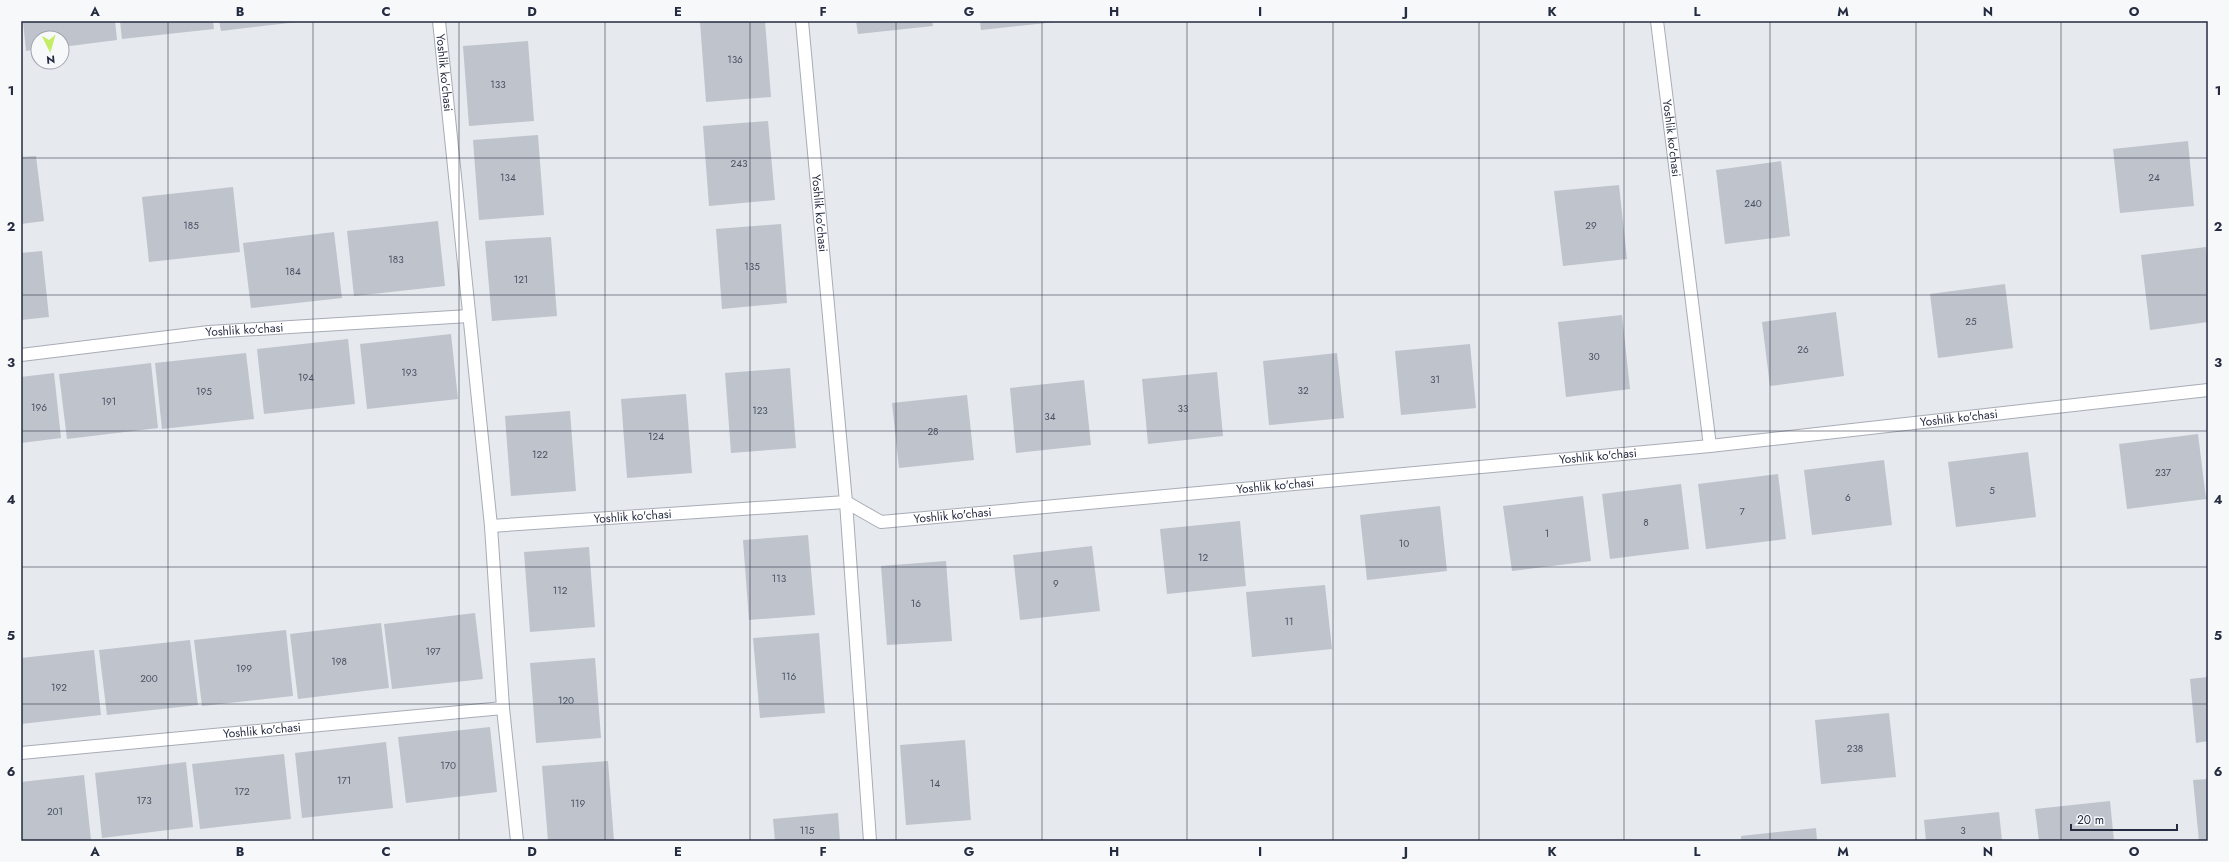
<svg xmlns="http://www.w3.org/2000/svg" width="2229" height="862" viewBox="0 0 2229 862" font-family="Jost,sans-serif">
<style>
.building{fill:#bec3cc}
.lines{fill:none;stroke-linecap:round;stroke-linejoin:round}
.street-casing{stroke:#a8acb6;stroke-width:14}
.street{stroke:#fff;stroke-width:12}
.grid{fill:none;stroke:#252b40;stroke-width:1;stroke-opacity:0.55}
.labels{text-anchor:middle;stroke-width:3;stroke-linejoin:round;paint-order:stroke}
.number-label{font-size:10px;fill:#4b5163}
.street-label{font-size:12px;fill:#252b40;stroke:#f6f8fa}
.neatline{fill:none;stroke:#252b40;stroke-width:1.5}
.grid-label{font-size:13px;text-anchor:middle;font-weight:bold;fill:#252b40}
</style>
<rect width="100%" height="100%" fill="#e6e9ee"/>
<path class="building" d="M23,21H115L117,40L62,47V38H38V49L26,51Z
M120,21H213L214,29L122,39Z
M219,21H297V22L221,31Z
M765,21L771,97L706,102L700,22Z
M856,21H932L933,26L858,34Z
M980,21H1056V22L981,30Z
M528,41L534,121L469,126L463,46Z
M768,121L775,200L709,206L703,126Z
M538,135L544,215L479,220L473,140Z
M2188,141L2194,206L2120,213L2113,149Z
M36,156L44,221L21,224V157Z
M1781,161L1790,236L1725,244L1716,170Z
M1619,185L1627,259L1563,266L1554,191Z
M233,187L240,252L149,262L142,197Z
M438,221L445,286L354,296L347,231Z
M781,224L787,303L722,309L716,229Z
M334,232L342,298L251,308L243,243Z
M551,237L557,316L492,321L485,241Z
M2206,247L2208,265V322L2150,330L2141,255Z
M42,251L49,317L21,320V253Z
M2005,284L2013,348L1938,358L1930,294Z
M1836,312L1844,376L1770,386L1762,322Z
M1622,315L1630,389L1566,397L1558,322Z
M451,334L458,399L367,409L360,344Z
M348,339L355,404L264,414L257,349Z
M1470,344L1476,408L1401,415L1395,351Z
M246,353L254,419L162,429L155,363Z
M1337,353L1344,418L1269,425L1263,361Z
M151,363L158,428L67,439L59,374Z
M790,368L796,448L731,453L725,373Z
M1217,372L1223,436L1148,444L1142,379Z
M54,373L61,438L21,443V377Z
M1084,380L1091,445L1016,453L1010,388Z
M686,394L692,473L627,478L621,399Z
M967,395L974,460L899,468L892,403Z
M570,411L576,491L511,496L505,416Z
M2198,434L2206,499L2127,509L2119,444Z
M2028,452L2036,517L1956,527L1948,462Z
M1884,460L1892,525L1812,535L1804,470Z
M1778,474L1786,539L1706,549L1698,484Z
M1681,484L1689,549L1610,559L1602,494Z
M1583,496L1591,561L1512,571L1503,506Z
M1440,506L1447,571L1367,580L1360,515Z
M1240,521L1246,586L1167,594L1160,529Z
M808,535L815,615L749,620L743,540Z
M1092,546L1100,611L1020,620L1013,555Z
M589,547L595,627L530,632L524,552Z
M946,561L952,641L887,645L881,566Z
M1325,585L1332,649L1252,657L1246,592Z
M475,613L483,679L392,689L384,624Z
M381,623L389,688L298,699L290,634Z
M286,630L293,696L202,706L194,640Z
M819,633L825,713L760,718L753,638Z
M190,640L198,705L107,715L99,650Z
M94,650L101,715L21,724V658Z
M595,658L601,738L536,743L530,663Z
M2208,677V741L2196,743L2190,679Z
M1889,713L1896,777L1821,784L1815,720Z
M490,727L497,792L406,803L398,737Z
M965,740L971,820L906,825L900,745Z
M386,742L393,808L302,818L295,753Z
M284,754L291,819L200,829L192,764Z
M608,761L614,841H548L542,766Z
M186,762L193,827L102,838L95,773Z
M84,775L91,840L21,841V782Z
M2208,779V841H2199L2193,780Z
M2110,801L2114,841H2039L2035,809Z
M1999,812L2002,841H1926L1924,820Z
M838,813L840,841H775L773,819Z
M1816,828L1817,841H1741V836Z"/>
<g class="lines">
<g class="street-casing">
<g id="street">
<path id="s1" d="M439,21L491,526L503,708L517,841"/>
<path id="s2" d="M802,21L846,502L870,841"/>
<path id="s3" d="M1657,21L1710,446"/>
<path id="s4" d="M21,355L209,332L469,316"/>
<path id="s5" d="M491,526L846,502L881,522L1710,446L2208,390"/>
<path id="s6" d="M21,753L503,708"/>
</g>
</g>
<use href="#street" class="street"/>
</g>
<path class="grid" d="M168,21V841M313,21V841M459,21V841M605,21V841M750,21V841M896,21V841M1042,21V841M1187,21V841M1333,21V841M1479,21V841M1624,21V841M1770,21V841M1916,21V841M2061,21V841M21,158H2208M21,295H2208M21,431H2208M21,567H2208M21,704H2208"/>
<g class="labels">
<g class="number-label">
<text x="735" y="63">136</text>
<text x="498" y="88">133</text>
<text x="739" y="167">243</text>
<text x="508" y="181">134</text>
<text x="2154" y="181">24</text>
<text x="1753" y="207">240</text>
<text x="191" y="229">185</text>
<text x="1591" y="229">29</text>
<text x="396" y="263">183</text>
<text x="752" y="270">135</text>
<text x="293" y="275">184</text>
<text x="521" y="283">121</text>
<text x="1971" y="325">25</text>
<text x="1803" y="353">26</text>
<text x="1594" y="360">30</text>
<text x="409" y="376">193</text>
<text x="306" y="381">194</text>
<text x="1435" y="383">31</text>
<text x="1303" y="394">32</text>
<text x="204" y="395">195</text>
<text x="109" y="405">191</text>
<text x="39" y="411">196</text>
<text x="1183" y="412">33</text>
<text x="760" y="414">123</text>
<text x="1050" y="420">34</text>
<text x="933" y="435">28</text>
<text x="656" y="440">124</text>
<text x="540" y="458">122</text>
<text x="2163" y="476">237</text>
<text x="1992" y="494">5</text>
<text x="1848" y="501">6</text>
<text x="1742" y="515">7</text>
<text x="1646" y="526">8</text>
<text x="1547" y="537">1</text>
<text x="1404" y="547">10</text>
<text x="1203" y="561">12</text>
<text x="779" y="582">113</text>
<text x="1056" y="587">9</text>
<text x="560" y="594">112</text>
<text x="916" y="607">16</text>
<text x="1289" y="625">11</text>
<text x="433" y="655">197</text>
<text x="339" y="665">198</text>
<text x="244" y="672">199</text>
<text x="789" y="680">116</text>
<text x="149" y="682">200</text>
<text x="59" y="691">192</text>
<text x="566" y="704">120</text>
<text x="1855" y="752">238</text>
<text x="448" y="769">170</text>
<text x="344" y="784">171</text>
<text x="935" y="787">14</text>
<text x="242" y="795">172</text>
<text x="144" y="804">173</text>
<text x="578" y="807">119</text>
<text x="55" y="815">201</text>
<text x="807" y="834">115</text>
<text x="1963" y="834">3</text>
</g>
<g class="street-label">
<text dy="4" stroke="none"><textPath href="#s1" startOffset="52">Yoshlik ko'chasi</textPath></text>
<text dy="4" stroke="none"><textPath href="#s3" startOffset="118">Yoshlik ko'chasi</textPath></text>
<text dy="4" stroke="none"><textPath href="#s2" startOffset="193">Yoshlik ko'chasi</textPath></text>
<text dy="4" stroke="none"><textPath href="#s4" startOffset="225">Yoshlik ko'chasi</textPath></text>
<text dy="4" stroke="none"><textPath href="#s5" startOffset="1479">Yoshlik ko'chasi</textPath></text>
<text dy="4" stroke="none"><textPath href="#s5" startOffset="1116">Yoshlik ko'chasi</textPath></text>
<text dy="4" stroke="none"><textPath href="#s5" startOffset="792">Yoshlik ko'chasi</textPath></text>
<text dy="4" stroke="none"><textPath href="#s5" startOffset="468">Yoshlik ko'chasi</textPath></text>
<text dy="4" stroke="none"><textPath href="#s5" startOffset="142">Yoshlik ko'chasi</textPath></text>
<text dy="4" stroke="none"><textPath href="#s6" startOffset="242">Yoshlik ko'chasi</textPath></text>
</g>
</g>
<rect width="2229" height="862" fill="none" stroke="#f6f8fa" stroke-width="44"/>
<g transform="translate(50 50) rotate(175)"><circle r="19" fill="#f6f8fa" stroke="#a2a6b0"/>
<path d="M0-3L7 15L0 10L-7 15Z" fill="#c4ed65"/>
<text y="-6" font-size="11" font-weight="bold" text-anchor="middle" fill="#252b40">N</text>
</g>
<path d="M2071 824v6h106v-6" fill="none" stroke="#252b40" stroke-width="2"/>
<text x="2077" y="824" font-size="12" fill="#252b40" stroke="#f6f8fa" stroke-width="3" paint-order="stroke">20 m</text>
<rect x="22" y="22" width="2185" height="818" class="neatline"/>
<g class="grid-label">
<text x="95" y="16">A</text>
<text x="240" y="16">B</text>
<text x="386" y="16">C</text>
<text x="532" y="16">D</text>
<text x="678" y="16">E</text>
<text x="823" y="16">F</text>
<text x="969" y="16">G</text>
<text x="1114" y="16">H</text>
<text x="1260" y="16">I</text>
<text x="1406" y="16">J</text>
<text x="1552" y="16">K</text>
<text x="1697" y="16">L</text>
<text x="1843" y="16">M</text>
<text x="1988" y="16">N</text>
<text x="2134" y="16">O</text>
<text x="11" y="95">1</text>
<text x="2218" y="95">1</text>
<text x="11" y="231">2</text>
<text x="2218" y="231">2</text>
<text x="11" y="367">3</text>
<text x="2218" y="367">3</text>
<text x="11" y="504">4</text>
<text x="2218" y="504">4</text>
<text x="11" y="640">5</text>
<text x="2218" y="640">5</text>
<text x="11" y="776">6</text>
<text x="2218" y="776">6</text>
<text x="95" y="856">A</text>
<text x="240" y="856">B</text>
<text x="386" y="856">C</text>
<text x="532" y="856">D</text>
<text x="678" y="856">E</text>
<text x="823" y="856">F</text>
<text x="969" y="856">G</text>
<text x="1114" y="856">H</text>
<text x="1260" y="856">I</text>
<text x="1406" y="856">J</text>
<text x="1552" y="856">K</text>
<text x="1697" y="856">L</text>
<text x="1843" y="856">M</text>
<text x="1988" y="856">N</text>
<text x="2134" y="856">O</text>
</g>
</svg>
